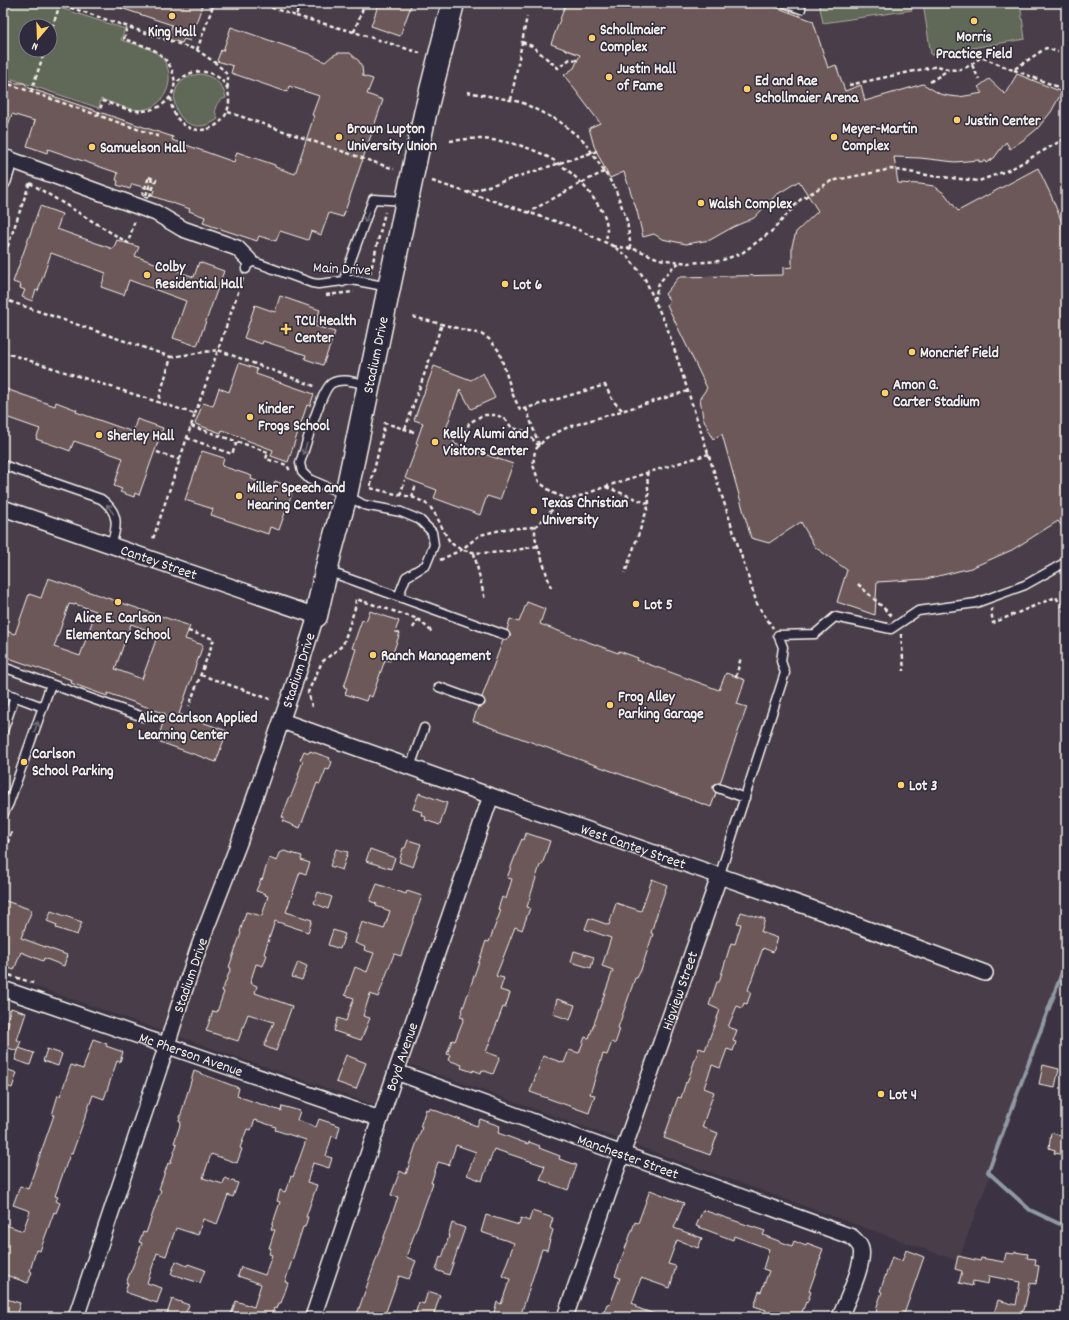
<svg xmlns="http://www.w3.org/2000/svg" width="1069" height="1320" viewBox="0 0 1069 1320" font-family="Dekko,sans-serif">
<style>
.built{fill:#4a3e4a;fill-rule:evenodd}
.green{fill:#606759;stroke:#aaaca0;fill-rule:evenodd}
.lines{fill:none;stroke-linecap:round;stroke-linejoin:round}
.stream{stroke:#8f9aa4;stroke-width:4}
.building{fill:#6c5959;stroke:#f4f1e8;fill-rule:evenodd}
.lane-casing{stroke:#f4f1e8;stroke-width:11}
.street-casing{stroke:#f4f1e8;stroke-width:18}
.secondary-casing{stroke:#f4f1e8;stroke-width:25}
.path{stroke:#f4f1e8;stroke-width:2.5;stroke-dasharray:4 3;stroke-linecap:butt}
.lane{stroke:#2f2a3d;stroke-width:8}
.street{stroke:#2f2a3d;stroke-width:15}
.secondary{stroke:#2f2a3d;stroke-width:22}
.oneway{stroke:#747079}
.poi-dot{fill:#ffd166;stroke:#2f2a3d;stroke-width:1.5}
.labels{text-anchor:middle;stroke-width:3;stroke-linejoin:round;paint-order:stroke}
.poi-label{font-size:15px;font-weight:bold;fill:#f4f1e8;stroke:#2f2a3d;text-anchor:start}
.street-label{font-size:15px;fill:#f4f1e8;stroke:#2f2a3d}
</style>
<rect width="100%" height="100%" fill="#3b3343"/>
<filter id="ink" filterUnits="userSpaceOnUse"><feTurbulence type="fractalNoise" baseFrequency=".025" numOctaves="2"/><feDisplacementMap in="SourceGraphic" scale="8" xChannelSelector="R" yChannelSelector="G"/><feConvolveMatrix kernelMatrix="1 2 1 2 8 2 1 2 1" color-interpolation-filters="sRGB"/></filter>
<g filter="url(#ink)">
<path class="built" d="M3,3H1066V971L958,1261L395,1059L378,1106L3,975ZM26,26H50V50H26Z"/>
<path class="green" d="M3,3H45L125,29L121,40C133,44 146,46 156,53C178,67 171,103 146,109C131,112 116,104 101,99L99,108L3,76ZM26,26H50V50H26Z
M819,3H912V10L823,23Z
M923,3H1020L1025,39L931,55Z
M201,74C215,77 223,84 226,98C215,101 213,110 218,119C178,148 152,78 201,74Z"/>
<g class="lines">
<path class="stream" d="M1066,962L988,1172L1030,1210L1066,1227"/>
</g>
<path class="building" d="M112,3H203L190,41L184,39L182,43L168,39L172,25L112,5Z
M379,3H412L400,36L371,26Z
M566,3H765L813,21L828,68L836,65L845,91L861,85L865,101L923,84L940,94L949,96L959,97L983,93L978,87L989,79L1005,94L1017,74L1062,92L1051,112L1037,129L1026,138L1010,149L1006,142L994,158L986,163L985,161L979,162V160L955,162L920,158L894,157L898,183L920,184L934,186L945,194L958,211L1038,168L1050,193L1066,232V531L1058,521L1012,550L971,568L926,579L877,582L875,615L837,602L847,570L815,547L801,522L769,543L751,538L722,434L713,439L703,418L700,398L707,388L667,305L670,301L665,294L679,277L783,275V268L792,267V246L796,232L818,211L799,181L776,195L754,218L733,227L710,240L686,244L662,239L654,234L643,237L637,211L624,172L610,178L606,171L594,146L589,128L600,123L564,75L574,68L580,55L551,44Z
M231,27L309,54L325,62L332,56L338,53H350L359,61L362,67L363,76L373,79L367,94L383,100L343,217L329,213L321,235L311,231L308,240L280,231L276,241L259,236L257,241L203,223L205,217L189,211L190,209L152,196L154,190L132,184L130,189L117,185L118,181L116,180L118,173L48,149L47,153L27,146L35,121L12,114L5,134H3V79L16,83H24L29,88L173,137L172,140L234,162L237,152L275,165V167L295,174L314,116L312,115L319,96L289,86L287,92L231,73L233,66L217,61L221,50L223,51Z
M40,206L62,214L57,229L113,249L117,240L139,247L135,256L194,277L199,262L224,271L197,346L173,338L186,301L129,280L124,295L101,287L106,273L51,253L38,291L36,290L32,301L22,297L25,290L20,288L21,285L13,282Z
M280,296L320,310L315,326L335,332L323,365L305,359L306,355L263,341L262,344L244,338L255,305L275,312Z
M239,363L257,369L256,374L314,394L310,406L307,405L288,462L271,456L273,450L241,438V437L222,430L221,433L195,424L203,403L213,406L219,388L229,392Z
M434,366L471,380L483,373L495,398L471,409L460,389L446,429L451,435L455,444L513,464L500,500L487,496L480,515L434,498L437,490L405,478L418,444L416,443L423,423L414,420Z
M3,388L55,406L56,402L77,410L76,412L133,432L137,419L163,428L139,495L135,493L134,497L120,492L122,489L114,486L123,458L74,441L70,451L65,449L36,439L40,429L3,416Z
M202,451L224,458L222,466L252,476L251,479L273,487L275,481L288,486L286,491L292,493L279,530L270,527L268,534L211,515L213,509L185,500Z
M48,578L190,626L185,639L203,645L179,714L227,731L216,762L157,741L166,714L108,693L107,696L71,683L72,680L3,656V630L15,634L29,594L41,598ZM69,604L75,605V604L96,611L80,656L54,647ZM131,624L158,634L142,679L115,669Z
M527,602L545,609L540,624L618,653L619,651L638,658L637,660L719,690L726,673L745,680L737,704L747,707L720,783L715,784L713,786L714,791L716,793L711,807L473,721L478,707L483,706L485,704L484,699L482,697L503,640H506L510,637V634L507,630L510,619L519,622Z
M370,611L399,621L395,632L400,633L390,661L385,660L372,697L368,695L366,701L345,694L347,688L344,687L356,649L352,648L362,620L366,621Z
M304,751L309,753L310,751L330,758L329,760L332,762L329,770L326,769L320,784L317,783L300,828L282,821L284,818L282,817L290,796H291L299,776L298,775L303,761L300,760Z
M419,793L447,803L440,825L425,820L426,817L421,815L422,812L413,809Z
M526,833L550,841L542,865H540L527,907L530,908L522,930L515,927L496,976L504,978L500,990L510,993L505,1008L503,1007L486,1052L500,1057L493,1074L482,1070L481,1073L473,1070V1072L461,1068L462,1065L448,1060L450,1055L447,1054L452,1040L455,1041L464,1018L460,1017L486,941L489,942L501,910L498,909L502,897L506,899L512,879L507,878L518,848L522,839L524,840Z
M408,840L421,844L413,867L399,862L403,848H405Z
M336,849L348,852L342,870L330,866Z
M370,849L395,858L391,869L366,861Z
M284,851L302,856L301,860L310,863L306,874L300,872L286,912L312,920L308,932L275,921L264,954L267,955L263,966L256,964L250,983L257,986L255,993L292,1006L276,1051L264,1046L274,1022L248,1014L238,1041L206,1031L213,1011L217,1012L224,992L222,991L231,968L229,967L241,933L240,932L246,912L262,916L268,896L265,895L266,894L256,891L261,879L262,880L269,858L277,861L280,853Z
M652,879L667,885L654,923L651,933L653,934L641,970L637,978H635L618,1028L620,1029L615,1044L612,1042L607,1055L603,1054L590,1094L595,1095L589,1113L530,1092L543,1056L564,1063L569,1050L579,1053L585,1037L589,1038L613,970L602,966L611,938L585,929L589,918L609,925L616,903L641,911Z
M377,884L406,894L407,891L422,896L401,956L394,954L378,997L370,994L363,1016L370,1018L361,1040L334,1031L338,1018L346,1021L354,998L345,995L355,967L367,972L374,953L364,950L365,947L355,943L362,922L384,929L390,911L376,906L377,904L370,901Z
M318,892L332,897L328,909L314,903Z
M3,900L32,910L21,938L67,955L64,966L44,958L43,961L21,952L14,970L3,966Z
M51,911L82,922L77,935L56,928L57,925L47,921Z
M741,912L765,919L761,932L778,938L773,952L763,948L748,990L751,992L747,1004L744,1003L742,1008L737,1006L728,1027L737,1030L733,1041L736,1042L733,1051L727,1049L720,1068L712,1065L704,1088L714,1092L702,1127L718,1133L710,1155L664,1138L678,1097L681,1098L686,1082L687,1083L699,1048L705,1050L720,1010L709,1005L717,982H719L731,943L735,944L741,924L737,923Z
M333,930L345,934L340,949L328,945Z
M574,951L594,957L591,968L571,962Z
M298,962L307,966L302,980L292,977Z
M557,999L575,1005L570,1020L553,1014Z
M11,1008L26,1013L17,1040L21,1041L17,1051L3,1046V1039L9,1021H7Z
M93,1039L107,1044L106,1046L123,1052L120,1062L117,1061L104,1099L93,1095L72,1154H70L55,1196L58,1197L56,1201L60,1203L56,1213L54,1212L40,1251L36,1250L30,1271L32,1272L28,1283L3,1274V1224L23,1231L30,1211L13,1205L20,1186L28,1189L54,1115H52L58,1095L60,1096L71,1065L83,1069Z
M19,1048L34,1053L30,1065L15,1060Z
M47,1049L62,1054L58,1066L43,1061Z
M346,1055L366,1063L356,1089L336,1082Z
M1043,1065L1059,1069L1055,1087L1039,1084Z
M3,1068L17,1073L12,1088L3,1085Z
M194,1071L239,1088L237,1096L281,1111L282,1106L300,1111L297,1120L316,1127L319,1119L340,1126L337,1138L332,1136L326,1156L332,1158L329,1168L313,1163L307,1182L317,1185L306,1217H308L305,1227H303L285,1282L288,1283L281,1303H279L277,1309L274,1308L272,1314L277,1316V1317H230L236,1301L254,1307L261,1284L238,1276L241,1267L265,1275L272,1255L269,1254L271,1248H269L275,1230L271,1229L280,1202L277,1201L280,1190L285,1192L291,1176L293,1177L306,1140L275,1130L276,1127L255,1120L251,1130L247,1129L240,1148L242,1149L237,1163L211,1154L203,1178L223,1184L225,1178L238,1183L233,1197L228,1195L217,1224L203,1219L198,1235L176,1228L166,1256L157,1253L147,1283L162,1288L157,1303L125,1292L128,1283H126L142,1243L139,1242L143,1232L146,1233L161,1190L159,1189L168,1163L170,1164L177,1144L174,1143L181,1122L179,1121Z
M429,1108L477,1126L480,1119L500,1126L498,1133L528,1144L529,1142L540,1146L539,1148L560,1156L559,1159L577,1165L568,1190L540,1180L545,1166L494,1149L482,1181L467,1175L476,1152L456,1145L449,1165L438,1162L431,1183H433L406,1257L416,1261L409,1279L399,1276L384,1317H356L398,1197L391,1195L400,1171L406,1174L422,1127H420L426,1109L428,1110Z
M1051,1133L1066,1136V1155L1054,1153L1055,1150L1049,1148Z
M650,1190L684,1203L674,1228L702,1238L698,1248L677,1240L668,1264L676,1266L670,1288L641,1278L632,1303L636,1305L635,1307L660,1316L659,1317H602L607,1304L610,1305L620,1278L615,1276L635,1222L638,1223Z
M703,1210L765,1231L763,1235L792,1246L794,1241L806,1246L807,1243L823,1249L820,1257H821L809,1291L811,1292L807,1303L806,1302L800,1317H763L766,1310L754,1306L759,1291L761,1292L769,1271L763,1269L769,1249L734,1236L733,1240L696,1226Z
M532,1211L553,1218L550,1228L553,1230L547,1250L542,1249L520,1317H510L494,1312L497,1302L501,1304L510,1279L502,1276L514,1243L481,1232L486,1215L519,1225L521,1218L529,1221Z
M452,1223L465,1228L449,1275L436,1270L440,1257L442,1258L449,1236H448Z
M906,1250L924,1257L903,1317H875L877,1309H876L882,1292L880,1291L892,1257L902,1261Z
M1015,1252L1028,1254L1027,1258L1036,1259L1035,1265L1039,1266L1036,1284L1030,1283L1024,1310H1023L1020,1317H993L998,1300L1016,1305L1020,1282L989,1276L988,1284L973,1281L972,1286L959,1283L962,1271L955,1269L958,1256L980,1261L981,1258L1004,1262L1006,1253L1014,1254Z
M176,1261L187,1266L188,1264L205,1270L200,1283L171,1274Z
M428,1291L440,1295L433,1317H424L415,1314L419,1302L424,1304Z
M3,1298L20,1303L16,1317H3Z
M172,1299L189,1305L184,1317H166Z"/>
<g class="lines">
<g class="lane-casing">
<path id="lane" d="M785,3L801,9
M246,269L249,260L312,283L318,284L352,280L389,287
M343,282L373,199L406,201
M368,385C357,383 343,377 332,383C321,389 305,449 300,463L302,472L309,479L346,495L364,505L401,512L420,520L432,532L434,545L426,565L406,577L399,595
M3,465L101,499C119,512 118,525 111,545
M327,571L505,635
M3,667L143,717
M439,687L480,702
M3,692L43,707
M3,731L15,696
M410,767L424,728
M718,788L745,798
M3,815L9,803L51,684
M719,877L785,673L781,661L783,647L778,635L815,634L835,617L891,629L918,611L976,603L1025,585L1066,562"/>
</g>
<g class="street-casing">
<g id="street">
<path d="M3,157L156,213L183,229L237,248L249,260"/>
<path d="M3,181L10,159"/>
<path id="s1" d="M3,508L316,616L300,667L240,840L200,944L179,1006L167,1045L76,1317"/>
<path id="s2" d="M282,721L491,796L811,908L985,973"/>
<path id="s3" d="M3,989L380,1119"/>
<path id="s4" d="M396,1072L852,1237C856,1241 860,1244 861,1249C865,1264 846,1302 840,1317"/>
<path id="s5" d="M313,1317L396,1072L491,796"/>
<path id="s6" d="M565,1317L719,877"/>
</g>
</g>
<g class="secondary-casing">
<g id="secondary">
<path id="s7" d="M316,616L330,554L346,495L425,114L453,3"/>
</g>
</g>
<path class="path" d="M57,3L197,50C204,55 227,69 228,78C228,81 227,85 228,88
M258,3L296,16L300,3
M296,16L354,32L420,53
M354,32L365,3
M50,34L60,4
M522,42L532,46L558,68L570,59L577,60
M197,50L214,3
M972,65L979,79
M1014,70L1066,90
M3,82L160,137
M930,82L948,70
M849,85L938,66C958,73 965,70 981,57L1013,70L1046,48L1058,52
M31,92L45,50
M467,92L521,102L559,121L585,142L615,188L627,221L631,249
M171,98C171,101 171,106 173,110C186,145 237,131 228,91C226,82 217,75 209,73C195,69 186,74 176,83
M511,100L527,16
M228,112L394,169
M98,115L103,101C114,105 132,112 142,111C174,109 185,80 163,57C154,47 137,44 124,39L127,27
M450,141C460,140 470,138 480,139C525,141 565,159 591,195C605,214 609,219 606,243
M149,177L156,180L149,198L142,196Z
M432,181L570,226L613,246L628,257L636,267L645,279L668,330L757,604L773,628
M30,183L128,243L135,220
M467,193L597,151
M146,195L152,179
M527,213L585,181L606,171
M613,246L638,250L659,259L688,263L720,261L742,253L772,231L800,200L831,181L891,169L933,176L979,181L1011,169L1066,138
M3,260L30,182
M370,274L385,212
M243,278L218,350L317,387
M326,295L354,292
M3,299L171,357L158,402
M654,300L659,283L673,267L680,262
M413,317L481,334L489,339L499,351L513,395L520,410L605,385L613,401L623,411
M3,352L195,414L153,539
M171,357L218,350L195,414
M688,391L568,427L546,438L535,450L533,465L539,482L553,493L570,500C615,482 662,468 709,454
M526,408L539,445
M191,426L268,452L266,459L287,465L290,471
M405,429L442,324
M414,432L385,423L370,488L400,495L412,497L416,484
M187,438L232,454L237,442
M464,440L469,423L483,415H497L506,420L512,428L525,431L539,446
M157,452L180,460
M647,472L649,504
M606,487L649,504L625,573
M400,495L405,480
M412,497C417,499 424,502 428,505C437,513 442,530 449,540C465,562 515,550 538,546
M474,553L485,600
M440,560L461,550L480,535L505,529L535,527
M858,584L892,616
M551,588L535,537V527L564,498
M993,609L991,610L993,623L1056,597L1066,614
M413,628L418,619
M188,631L214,639L189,706
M901,634L904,671
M201,675L270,699
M736,677L741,657
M312,707L308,692L322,662L343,645L355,608L356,599L418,619L432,632
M3,856L12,830
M3,973L33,983"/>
<use href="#lane" class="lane"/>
<use href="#street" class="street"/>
<use href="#secondary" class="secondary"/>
</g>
<defs><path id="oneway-shaft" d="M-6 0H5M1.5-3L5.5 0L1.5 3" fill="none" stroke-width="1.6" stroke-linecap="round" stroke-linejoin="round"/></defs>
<g class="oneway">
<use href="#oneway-shaft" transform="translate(367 217) rotate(110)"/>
<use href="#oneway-shaft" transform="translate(305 449) rotate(109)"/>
<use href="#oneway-shaft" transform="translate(110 509) rotate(-125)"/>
<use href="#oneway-shaft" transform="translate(36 727) rotate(-71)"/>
</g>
</g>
<g class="poi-dot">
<circle cx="172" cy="16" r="4"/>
<circle cx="974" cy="21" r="4"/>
<circle cx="592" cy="38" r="4"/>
<circle cx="609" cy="77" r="4"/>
<circle cx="747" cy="89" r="4"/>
<circle cx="957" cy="120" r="4"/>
<circle cx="339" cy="137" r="4"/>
<circle cx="834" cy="137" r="4"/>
<circle cx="92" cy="147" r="4"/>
<circle cx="701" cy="203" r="4"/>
<circle cx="147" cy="275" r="4"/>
<circle cx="505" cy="284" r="4"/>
<path d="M284 323h4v4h4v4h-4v4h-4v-4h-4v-4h4z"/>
<circle cx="912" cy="352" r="4"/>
<circle cx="885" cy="393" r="4"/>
<circle cx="250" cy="417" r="4"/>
<circle cx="99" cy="435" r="4"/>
<circle cx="435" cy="442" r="4"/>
<circle cx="239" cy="496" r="4"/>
<circle cx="534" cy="511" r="4"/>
<circle cx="118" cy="602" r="4"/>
<circle cx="636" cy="604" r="4"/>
<circle cx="373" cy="655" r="4"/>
<circle cx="610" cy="705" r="4"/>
<circle cx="130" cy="726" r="4"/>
<circle cx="24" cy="762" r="4"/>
<circle cx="901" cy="785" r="4"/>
<circle cx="881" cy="1094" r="4"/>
</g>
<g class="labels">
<g class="poi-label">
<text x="600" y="34">Schollmaier<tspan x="600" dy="17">Complex</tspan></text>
<text x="172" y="36" text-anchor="middle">King Hall</text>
<text x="974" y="41" text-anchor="middle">Morris<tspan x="974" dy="17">Practice Field</tspan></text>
<text x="617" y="73">Justin Hall<tspan x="617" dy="17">of Fame</tspan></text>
<text x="755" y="85">Ed and Rae<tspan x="755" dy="17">Schollmaier Arena</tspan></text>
<text x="965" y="125">Justin Center</text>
<text x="347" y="133">Brown Lupton<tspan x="347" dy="17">University Union</tspan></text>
<text x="842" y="133">Meyer-Martin<tspan x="842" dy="17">Complex</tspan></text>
<text x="100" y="152">Samuelson Hall</text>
<text x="709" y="208">Walsh Complex</text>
<text x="155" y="271">Colby<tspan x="155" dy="17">Residential Hall</tspan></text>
<text x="513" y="289">Lot 6</text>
<text x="295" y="325">TCU Health<tspan x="295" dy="17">Center</tspan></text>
<text x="920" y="357">Moncrief Field</text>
<text x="893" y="389">Amon G.<tspan x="893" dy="17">Carter Stadium</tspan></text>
<text x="258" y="413">Kinder<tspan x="258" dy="17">Frogs School</tspan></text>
<text x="443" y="438">Kelly Alumi and<tspan x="443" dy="17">Visitors Center</tspan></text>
<text x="107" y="440">Sherley Hall</text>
<text x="247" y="492">Miller Speech and<tspan x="247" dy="17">Hearing Center</tspan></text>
<text x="542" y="507">Texas Christian<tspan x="542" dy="17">University</tspan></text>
<text x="644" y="609">Lot 5</text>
<text x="118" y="622" text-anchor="middle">Alice E. Carlson<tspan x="118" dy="17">Elementary School</tspan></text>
<text x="381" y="660">Ranch Management</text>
<text x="618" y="701">Frog Alley<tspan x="618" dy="17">Parking Garage</tspan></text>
<text x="138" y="722">Alice Carlson Applied<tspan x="138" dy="17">Learning Center</tspan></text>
<text x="32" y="758">Carlson<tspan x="32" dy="17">School Parking</tspan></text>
<text x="909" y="790">Lot 3</text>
<text x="889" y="1099">Lot 4</text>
</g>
<g class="street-label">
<text transform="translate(342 268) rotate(3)" y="5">Main Drive</text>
<text dy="5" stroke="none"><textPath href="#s7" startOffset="268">Stadium Drive</textPath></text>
<text dy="5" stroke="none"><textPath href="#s1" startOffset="165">Cantey Street</textPath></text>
<text transform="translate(298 670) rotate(-72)" y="5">Stadium Drive</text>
<text dy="5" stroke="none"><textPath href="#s2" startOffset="373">West Cantey Street</textPath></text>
<text transform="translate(190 975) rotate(-71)" y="5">Stadium Drive</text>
<text dy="5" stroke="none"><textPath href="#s6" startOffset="346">Higview Street</textPath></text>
<text dy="5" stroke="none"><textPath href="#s3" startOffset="199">Mc Pherson Avenue</textPath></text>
<text dy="5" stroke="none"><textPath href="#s5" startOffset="275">Boyd Avenue</textPath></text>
<text dy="5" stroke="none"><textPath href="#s4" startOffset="247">Manchester Street</textPath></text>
</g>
</g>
<rect width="1069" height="1320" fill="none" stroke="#2f2a3d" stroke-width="16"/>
<rect x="8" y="8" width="1053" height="1304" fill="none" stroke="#f4f1e8" stroke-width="1.5" filter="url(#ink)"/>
<g transform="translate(38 38) rotate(199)"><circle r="19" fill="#2f2a3d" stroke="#7e7a81"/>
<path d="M0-3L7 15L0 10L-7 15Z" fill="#ffd166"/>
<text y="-6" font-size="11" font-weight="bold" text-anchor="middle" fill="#f4f1e8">N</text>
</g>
</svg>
